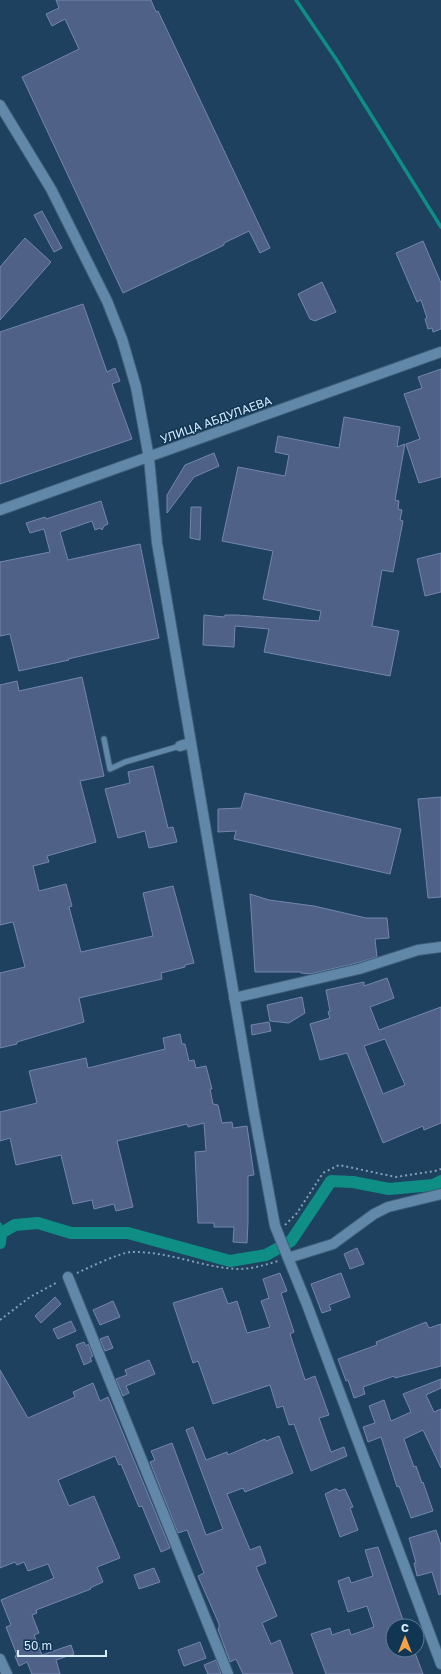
<svg xmlns="http://www.w3.org/2000/svg" width="441" height="1674" viewBox="0 0 441 1674" font-family="'Golos Text',sans-serif">
<style>
.lines{fill:none;stroke-linecap:round;stroke-linejoin:round}
.stream{stroke:#0e8e84;stroke-width:3.5}
.canal{stroke:#0e8e84;stroke-width:12}
.building{fill:#506188;stroke:#7486af;fill-rule:evenodd}
.service-casing{stroke:#3d5e78;stroke-width:7}
.minor-casing{stroke:#3d5e78;stroke-width:12}
.path{stroke:#849fb7;stroke-width:2;stroke-dasharray:2 3;stroke-linecap:butt}
.service{stroke:#6288a9;stroke-width:5}
.minor{stroke:#6288a9;stroke-width:10}
.labels{text-anchor:middle;stroke-width:3;stroke-linejoin:round;paint-order:stroke}
.street-label{font-size:12px;fill:#d8ecff;stroke:#113653}
</style>
<rect width="100%" height="100%" fill="#1d415f"/>
<g class="lines">
<path class="stream" d="M296,0L338,62L441,227
M0,1224L1,1233"/>
<path class="canal" d="M0,1243L1,1233L15,1225L38,1223L71,1233H128L230,1261L266,1255L291,1241L331,1181L353,1182L389,1189L433,1185L441,1181"/>
</g>
<path class="building" d="M56,0H151L156,12L158,11L270,248L260,253L249,231L224,243V245L214,250L123,293L22,77L79,49L65,19L52,26L46,14L59,8Z
M42,211L62,248L54,252L34,215Z
M25,238L51,262L0,320V267Z
M423,241L441,283V329L433,332L432,328L428,329L425,319L427,318L421,300L417,302L396,253Z
M322,282L336,312L315,321L310,319L298,294Z
M83,304L107,372L115,368L120,381L112,384L132,439L0,484V332Z
M441,369V477L419,483L406,444L420,439L404,394L422,388L418,377Z
M344,417L400,427L397,447L405,444L395,500L399,501L398,509L402,510L400,520L403,521L393,572L382,570L372,626L399,631L390,676L264,652L269,629L235,626L234,647L203,645L204,615L224,617L225,615H237L319,621L321,611L263,599L273,551L222,541L238,467L285,476L289,455L275,452L278,436L339,448Z
M214,453L219,466L194,477L167,513V495L185,465Z
M101,501L108,524L104,526L102,530L100,528L95,530L92,521L60,532L68,560L140,544L159,638L68,659L69,660L19,671L10,634L0,636V562L50,552L44,529L30,533L26,523L45,517L46,519Z
M191,507H201L200,540L190,538Z
M441,553V592L425,596L417,559Z
M82,677L104,776L80,781L96,842L47,856L49,862L33,866L39,891L66,884L72,906L69,907L81,952L153,936L143,893L173,886L194,963L185,965V967L161,973L162,979L79,998L84,1022L17,1042V1044L0,1048V973L25,967L13,922L0,925V685L17,681L19,691Z
M153,766L168,828L173,827L177,842L149,848L145,831L118,838L105,789L130,783L128,772Z
M245,793L401,829L390,874L234,839L236,831L218,832V809L241,808Z
M441,797V897L428,898L418,799Z
M250,894L269,900L314,906L366,918H387L389,938L375,939L377,957L357,963L310,974L301,973V972H255Z
M387,978L394,998L370,1007L379,1030L441,1007V1123L424,1130L423,1126L383,1143L347,1053L320,1060L310,1024L330,1018L328,1012L330,1011L326,990L364,982V986ZM385,1039L405,1085L383,1094L364,1046Z
M302,997L305,1013L289,1023L270,1021L267,1005Z
M269,1022L271,1031L252,1035L251,1025Z
M180,1034L182,1044H185L189,1061L194,1060L196,1068L206,1066L212,1089H210L213,1104L218,1105L222,1123L232,1122L233,1128L247,1126L254,1175L248,1176V1222L247,1243L233,1242L234,1227H214V1223H198L195,1152L206,1151L204,1123L188,1127L187,1124L117,1141L133,1207L116,1211L114,1204L94,1209L92,1200L73,1204L61,1155L16,1165L10,1138L0,1141V1112L37,1103L29,1071L86,1058L88,1068L165,1049L163,1038Z
M357,1248L364,1264L350,1269L344,1254Z
M280,1273L287,1291L281,1293L294,1332L290,1334L305,1380L315,1376L329,1415L319,1418L331,1452L344,1447L347,1456L311,1471L294,1424L289,1425L283,1406L277,1408L270,1385L213,1404L198,1361L193,1363L173,1303L222,1288L228,1304L237,1301L247,1333L270,1327L261,1301L269,1298L263,1279Z
M341,1273L350,1297L329,1305L331,1310L322,1313L311,1284Z
M55,1297L61,1304L41,1323L35,1316Z
M113,1301L120,1317L100,1325L93,1310Z
M71,1321L76,1331L58,1339L53,1329Z
M426,1322L429,1328L441,1324V1366L395,1378L394,1376L363,1387L365,1394L354,1398L348,1380L346,1381L338,1359L377,1345L376,1342Z
M108,1336L113,1348L105,1351L100,1339Z
M84,1342L86,1346L88,1344L93,1356L90,1358L92,1361L84,1365L76,1345Z
M149,1360L155,1374L126,1386L129,1393L123,1396L116,1379L127,1375L125,1370Z
M0,1370L28,1418L75,1397L73,1392L93,1383L100,1401L108,1397L170,1548L161,1552L142,1506L139,1507L121,1464L119,1465L115,1456L58,1480L69,1506L94,1496L120,1558L97,1567L103,1582L90,1588L91,1589L36,1610L37,1613L32,1615L39,1633L34,1635L42,1655L71,1645L74,1654L56,1660L60,1674H32L27,1662L19,1666L15,1656L17,1655L6,1627L11,1625L1,1600L54,1578L48,1564L28,1571L24,1562L17,1565L15,1562L0,1568Z
M441,1379V1388L426,1395L434,1412L441,1409V1468L423,1430L404,1439L414,1467L416,1466L422,1483L423,1482L433,1511L411,1518L399,1486L397,1487L381,1437L368,1442L363,1427L375,1423L369,1406L384,1400L391,1421L411,1412L403,1394Z
M193,1427L206,1460L227,1452L228,1455L265,1439L266,1441L279,1436L293,1473L245,1492L243,1488L227,1494L250,1550L260,1546L266,1563L256,1567L277,1616L262,1623L271,1644L280,1640L293,1674H243L236,1659L230,1662L218,1629L219,1628V1624L198,1576L204,1573L187,1530L178,1533L150,1462L155,1460L151,1451L172,1443L206,1535L223,1529L186,1430Z
M335,1489H337L339,1491L345,1489L353,1507L350,1508L358,1530L340,1537L325,1494Z
M436,1530L441,1545V1594L439,1595L432,1572L417,1576L414,1563H416L409,1538Z
M378,1547L405,1626H393V1650H414L423,1674H326L311,1634L330,1628L332,1635L349,1629L351,1635L374,1627L367,1606L348,1612L338,1581L349,1577L351,1583L373,1576L365,1550Z
M154,1568L160,1582L139,1589L134,1575Z
M200,1642L206,1658L184,1666L178,1650Z
M216,1660L221,1674H208L204,1665Z"/>
<g class="lines">
<g class="service-casing">
<path id="service" d="M104,739L110,769L125,762L180,746"/>
</g>
<g class="minor-casing">
<path id="minor" d="M0,105L51,189L107,301L122,339L136,387L149,458L157,543L254,1113L275,1226L306,1302L441,1664
M0,510L441,352
M180,746L190,743
M234,998L359,969L418,950L441,947
M288,1258L333,1244L374,1214L388,1207L441,1194
M68,1277L228,1674
M0,1659L7,1674"/>
</g>
<path class="path" d="M285,1225L297,1213L323,1173L339,1165L396,1177L435,1171L441,1169
M77,1273C88,1268 119,1253 131,1252C169,1251 203,1268 239,1269C252,1269 265,1265 278,1261
M0,1320L30,1297L58,1282"/>
<use href="#service" class="service"/>
<use href="#minor" class="minor"/>
</g>
<g class="labels">
<g class="street-label">
<text transform="translate(216 420) rotate(-20)" y="4">УЛИЦА АБДУЛАЕВА</text>
</g>
</g>
<g transform="translate(405 1638)"><circle r="19" fill="#113653" stroke="#617f98"/>
<path d="M0-3L7 15L0 10L-7 15Z" fill="#f5a345"/>
<text y="-6" font-size="11" font-weight="bold" text-anchor="middle" fill="#d8ecff">С</text>
</g>
<path d="M18 1650v6h88v-6" fill="none" stroke="#d8ecff" stroke-width="2"/>
<text x="24" y="1650" font-size="12" fill="#d8ecff" stroke="#113653" stroke-width="3" paint-order="stroke">50 m</text>
</svg>
